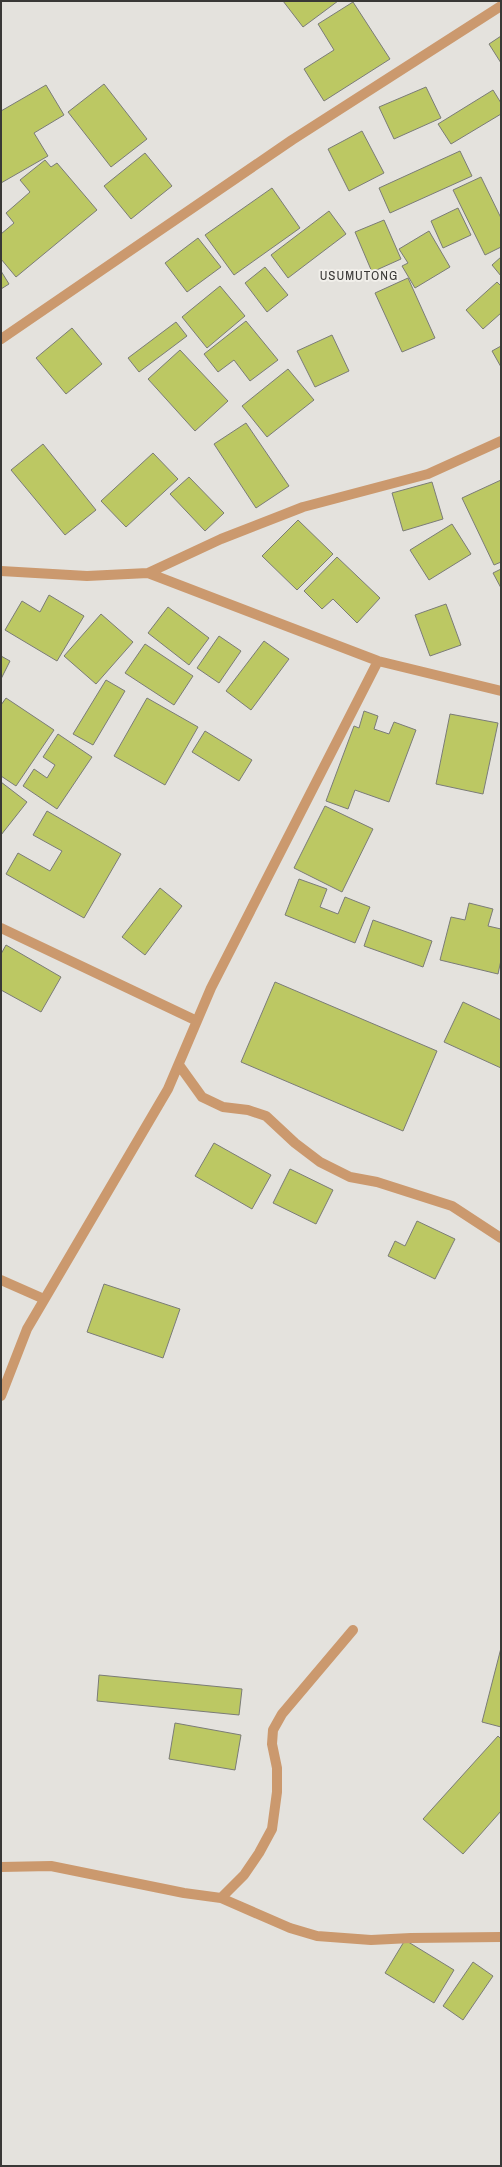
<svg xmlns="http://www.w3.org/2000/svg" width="502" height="2167" viewBox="0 0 502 2167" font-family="'Archivo Narrow',sans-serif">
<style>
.building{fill:#bcc863;stroke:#7b7c77}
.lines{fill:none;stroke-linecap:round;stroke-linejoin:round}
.minor{stroke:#cb996e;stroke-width:10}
.labels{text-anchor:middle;stroke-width:4;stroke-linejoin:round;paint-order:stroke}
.quarter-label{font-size:13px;letter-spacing:1px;fill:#393836;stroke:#f1efea}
</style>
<rect width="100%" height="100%" fill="#e4e2dd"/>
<path class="building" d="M283,1H338L303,27Z
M353,2L390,59L324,101L304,69L334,50L318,24Z
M501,36V63L489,44Z
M104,84L147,139L111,167L68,112Z
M46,85L64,115L34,133L48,156L1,183V111Z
M426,87L441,118L394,139L379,107Z
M493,90L501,103V114L451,144L438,124Z
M362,131L384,173L349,191L328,149Z
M460,151L472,176L390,213L379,188Z
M145,153L172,186L131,219L104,186Z
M45,160L51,167L57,163L97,210L16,277L1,259V234L14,223L6,213L30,192L20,180Z
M481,177L501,218V247L485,255L453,190Z
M272,188L300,228L234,275L205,235Z
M458,208L471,235L443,248L431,221Z
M329,211L346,234L288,278L271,255Z
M384,220L401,259L372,272L355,232Z
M429,231L450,267L415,288L402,266L408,263L399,249Z
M198,238L221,267L187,292L165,263Z
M501,257V276L492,265Z
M265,267L288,295L267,312L245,283Z
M1,271L9,284L1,289Z
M408,278L435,338L402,352L375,293Z
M497,282L501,286V313L483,329L466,310Z
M220,286L245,316L207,348L182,317Z
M246,321L278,360L250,381L234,360L218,372L204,354Z
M176,322L187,336L139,372L128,358Z
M72,328L102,364L66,394L36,358Z
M332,335L349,371L315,387L297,351Z
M501,346V367L492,351Z
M180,350L228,401L195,431L148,379Z
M288,369L314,400L267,437L242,406Z
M246,423L289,486L256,508L214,444Z
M43,444L96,510L65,535L11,470Z
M153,453L178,479L126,527L101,501Z
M189,477L224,513L205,531L170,494Z
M501,480V562L494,565L462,498Z
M432,482L443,519L403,531L392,493Z
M298,520L333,554L297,590L262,556Z
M452,524L471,554L429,580L410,550Z
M337,557L380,598L357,623L333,599L322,609L304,591Z
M501,569V588L493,573Z
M49,595L84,616L57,661L5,630L22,601L40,612Z
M446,604L461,645L430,656L415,615Z
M168,607L209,638L189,665L148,633Z
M101,614L133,642L96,684L64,656Z
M219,636L241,651L219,683L197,668Z
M264,641L289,659L251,710L226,691Z
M145,644L193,676L174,705L125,673Z
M1,656L10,661L1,679Z
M106,680L125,691L93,745L73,734Z
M6,698L54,730L16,786L1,776V705Z
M147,698L198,727L165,785L114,756Z
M364,711L378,716L374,729L389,734L394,722L416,730L389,802L355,790L348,809L326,801L354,726L359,728Z
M450,714L498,723L483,794L436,784Z
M205,731L252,760L239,781L192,752Z
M58,734L92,757L57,809L23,786L34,769L47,778L55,765L43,757Z
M1,782L27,802L1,835Z
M325,806L373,829L342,892L294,868Z
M47,811L121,854L84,918L6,874L18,853L50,871L62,851L33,835Z
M299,879L327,889L320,907L338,914L345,897L370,907L355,943L285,915Z
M160,888L182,906L145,955L122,937Z
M469,903L493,909L488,926L501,929V960L498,974L440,960L451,917L465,920Z
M373,920L432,941L423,967L364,946Z
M6,945L61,977L41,1012L1,990V954Z
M275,982L437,1051L403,1131L241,1062Z
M463,1002L501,1020V1068L444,1042Z
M214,1143L271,1175L252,1209L195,1176Z
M290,1169L333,1190L316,1224L273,1203Z
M417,1221L455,1239L435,1279L388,1256L395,1241L405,1246Z
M104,1284L180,1309L163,1358L87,1332Z
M501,1648V1727L482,1722Z
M99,1675L242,1689L239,1715L97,1701Z
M175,1723L241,1735L235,1770L169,1759Z
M498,1736L501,1739V1811L463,1854L423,1819Z
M405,1940L454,1970L434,2003L385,1973Z
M473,1962L493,1976L463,2020L443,2006Z"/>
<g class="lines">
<path class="minor" d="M1,339L292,140L501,6
M1,571L87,576L148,573L378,661L501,691
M148,573L221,539L303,507L428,474L501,441
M1,928L197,1021
M179,1065L202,1097L223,1107L248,1110L266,1116L295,1143L320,1162L350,1177L377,1182L452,1206L501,1238
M1,1280L44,1299
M1,1396L27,1329L168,1089L211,988L378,661
M1,1867L51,1866L184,1893L221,1898L290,1928L317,1936L371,1940L411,1938L501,1937
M221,1898L244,1875L259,1853L272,1829L277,1792V1768L272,1744L273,1730L282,1714L353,1630"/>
</g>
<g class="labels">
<g class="quarter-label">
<text x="359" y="280">USUMUTONG</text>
</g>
</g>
<rect width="502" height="2167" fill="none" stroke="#393836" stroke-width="4"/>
</svg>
